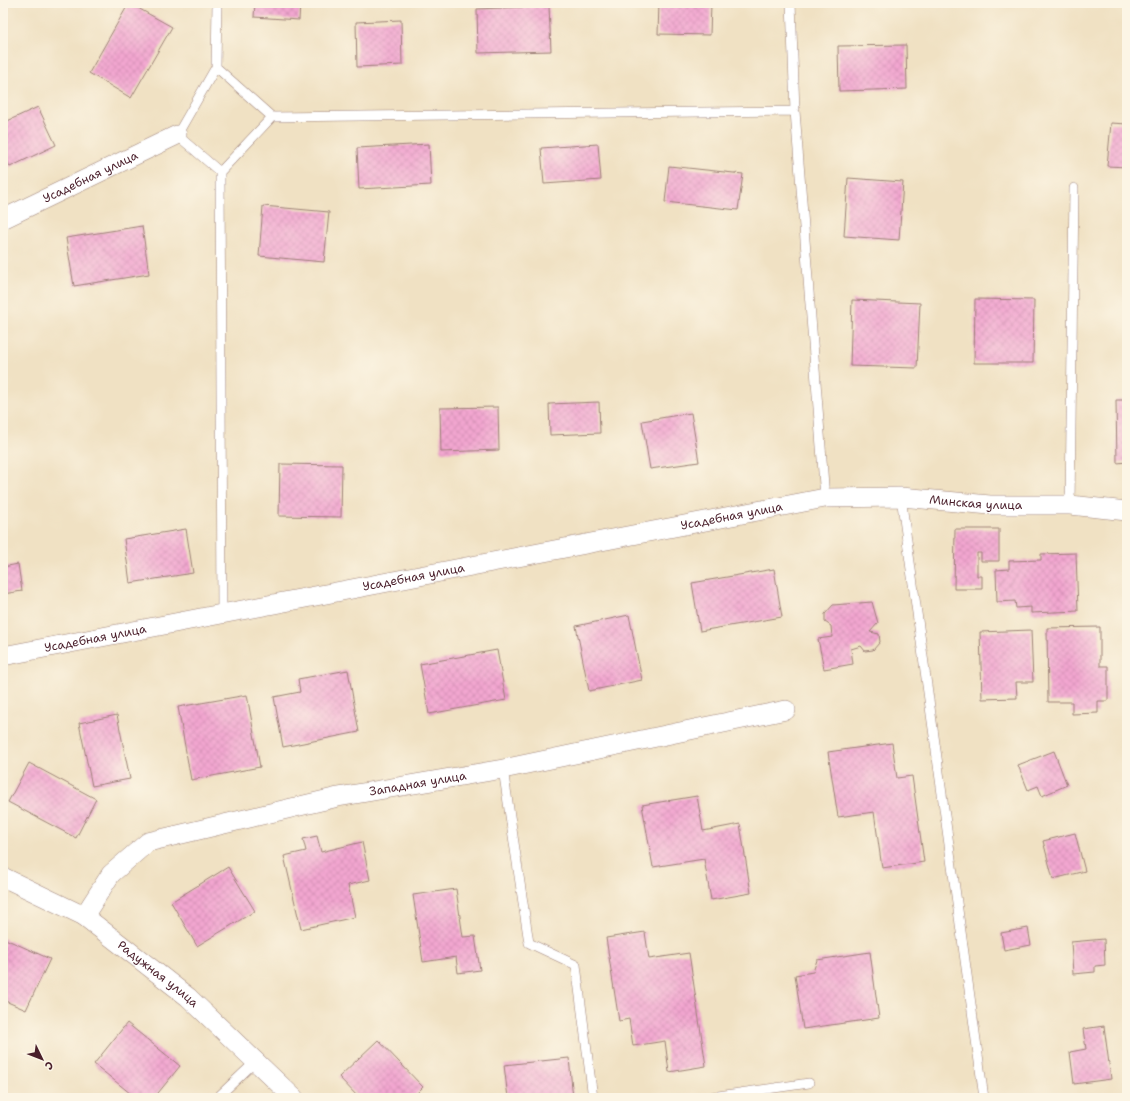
<svg xmlns="http://www.w3.org/2000/svg" width="1130" height="1101" viewBox="0 0 1130 1101" font-family="'Shantell Sans',sans-serif">
<style>
.building{fill:url(#building-cross-hatch)}
.lines{fill:none;stroke-linecap:round;stroke-linejoin:round}
.service-casing{stroke:#9d8077;stroke-width:10}
.minor-casing{stroke:#9d8077;stroke-width:20}
.service{stroke:#fff;stroke-width:9}
.minor{stroke:#fff;stroke-width:19}
.labels{text-anchor:middle;stroke-width:3.5;stroke-linejoin:round;paint-order:stroke}
.street-label{font-size:12px;fill:#4a1f2b;stroke:#fcf5e5}
</style>
<defs>
<pattern id="building-cross-hatch" width="8" height="8" patternUnits="userSpaceOnUse"><rect width="8" height="8" fill="#f2a6d0"/><path d="M0 0l8 8M0 8l8-8" fill="none" stroke="#d18eb3"/></pattern>
</defs>
<rect width="100%" height="100%" fill="#fcf5e5"/>
<filter id="ink" filterUnits="userSpaceOnUse"><feTurbulence type="fractalNoise" baseFrequency=".025" numOctaves="2"/><feDisplacementMap in="SourceGraphic" scale="8" xChannelSelector="R" yChannelSelector="G"/><feConvolveMatrix kernelMatrix="1 2 1 2 8 2 1 2 1" color-interpolation-filters="sRGB"/></filter>
<filter id="wash" filterUnits="userSpaceOnUse"><feTurbulence type="fractalNoise" baseFrequency=".012" numOctaves="4" result="noise"/><feDisplacementMap in="SourceGraphic" scale="16" xChannelSelector="R" yChannelSelector="G"/><feGaussianBlur stdDeviation="0.9" result="paint"/><feColorMatrix in="noise" values="0 0 0 0 0 0 0 0 0 0 0 0 0 0 0 0 0 1.4 0 .05"/><feComposite in="paint" operator="in"/></filter>
<g filter="url(#wash)">
<rect width="100%" height="100%" fill="#f0e1c3"/>
<g id="blocks">
<path class="building" d="M129,3L172,27L131,98L89,73Z
M255,3H300L299,20L254,17Z
M659,3H711L710,35L658,34Z
M549,6L551,51L478,53L477,9Z
M401,20L402,65L357,67L356,22Z
M906,45L907,89L839,91L838,46Z
M38,107L56,145L10,167L3,153V123Z
M1111,123L1127,124V167L1107,166Z
M429,144L431,185L359,189L357,148Z
M598,144L601,180L544,184L541,148Z
M669,166L743,174L738,210L665,202Z
M848,178L903,182L899,240L844,236Z
M263,206L329,212L324,262L259,256Z
M142,226L149,274L74,286L66,238Z
M1124,256H1127V315H1125Z
M975,299L1034,300L1033,363H974Z
M852,300L920,303L917,368L850,366Z
M1116,400H1127V462L1117,463Z
M599,402L600,433L550,435L549,404Z
M498,407L499,450L441,452L440,408Z
M691,413L699,462L650,469L642,421Z
M280,464L342,465L341,517L279,516Z
M186,529L193,573L130,583L124,539Z
M955,529H999V561H981V553H977V576H982V589H954Z
M1076,553L1078,611L1031,613V607L1016,608L1015,601L997,602L996,570L1009,569V561L1041,560V554Z
M18,564L22,591L3,594V567Z
M774,569L782,617L700,631L692,583Z
M872,602L878,623L870,632L879,634L880,642L873,650L865,651L861,646L851,649L853,664L824,669L818,639L832,637L831,626L825,622V614L833,605Z
M629,615L642,680L589,691L576,626Z
M1100,627V666H1108V701H1098V713L1072,714V702H1048L1047,628Z
M1031,630L1033,682H1016L1017,698L982,699L980,632Z
M497,650L506,700L429,714L420,664Z
M348,670L359,732L283,747L274,697L300,692L298,679Z
M247,695L260,767L191,780L178,707Z
M117,715L130,779L92,786L79,723Z
M892,743L897,778L912,776L924,862L882,868L874,812L838,817L828,752Z
M1054,751L1067,785L1042,796L1038,786L1028,790L1018,765Z
M29,763L96,799L76,838L8,802Z
M697,796L703,831L740,824L751,893L711,900L704,859L653,867L642,805Z
M1075,833L1085,871L1053,879L1043,841Z
M317,836L321,852L362,842L370,880L348,885L355,917L301,929L284,856L306,851L303,839Z
M228,867L255,911L197,946L171,902Z
M456,889L463,937L475,936L480,970L458,973L456,957L423,962L413,895Z
M1028,928L1031,945L1004,950L1001,933Z
M645,932L649,959L689,953L706,1066L669,1072L665,1041L633,1046L629,1019L619,1021L606,938Z
M3,938L50,959L26,1010L3,1000Z
M1104,939L1105,965L1095,966V972L1073,974L1071,942Z
M870,952L879,1018L803,1029L795,975L813,972L817,960Z
M127,1023L180,1066L154,1098H136L94,1064Z
M1104,1026L1111,1079L1074,1084L1070,1052L1086,1049L1083,1029Z
M378,1040L423,1087L412,1098H359L339,1077Z
M569,1058L573,1098H508L504,1065Z"/>
</g>
</g>
<g filter="url(#ink)">
<use href="#blocks" fill-opacity="0" stroke="#9d8077" stroke-width="1"/>
<g class="lines">
<g class="service-casing">
<path id="service" d="M791,3L795,111L825,498
M216,67L217,3
M272,117L220,172L177,135L216,67L272,117L795,111
M220,172L222,615
M901,497L984,1098
M1070,505L1074,188
M503,769L529,943L576,965L593,1098
M217,1098L256,1061
M704,1098L809,1083"/>
</g>
<g class="minor-casing">
<g id="minor">
<path id="s1" d="M3,219L177,135"/>
<path id="s2" d="M3,656L825,498L901,497L990,505H1070L1127,511"/>
<path id="s3" d="M3,877L84,916L188,997L294,1098"/>
<path id="s4" d="M84,916L111,874L148,842L338,797L503,769L786,710"/>
</g>
</g>
<use href="#service" class="service"/>
<use href="#minor" class="minor"/>
</g>
</g>
<g class="labels">
<g class="street-label">
<text dy="4" stroke="none"><textPath href="#s1" startOffset="97">Усадебная улица</textPath></text>
<text dy="4" stroke="none"><textPath href="#s2" startOffset="988">Минская улица</textPath></text>
<text dy="4" stroke="none"><textPath href="#s2" startOffset="742">Усадебная улица</textPath></text>
<text dy="4" stroke="none"><textPath href="#s2" startOffset="418">Усадебная улица</textPath></text>
<text dy="4" stroke="none"><textPath href="#s2" startOffset="94">Усадебная улица</textPath></text>
<text dy="4" stroke="none"><textPath href="#s4" startOffset="375">Западная улица</textPath></text>
<text dy="4" stroke="none"><textPath href="#s3" startOffset="184">Радужная улица</textPath></text>
</g>
</g>
<rect width="1130" height="1101" fill="none" stroke="#fcf5e5" stroke-width="16"/>
<g transform="translate(42 1059) rotate(133)" stroke="#fcf5e5" stroke-width="3" paint-order="stroke">
<path d="M0-3L7 15L0 10L-7 15Z" fill="#4a1f2b"/>
<text y="-6" font-size="11" font-weight="bold" text-anchor="middle" fill="#4a1f2b">С</text>
</g>
</svg>
